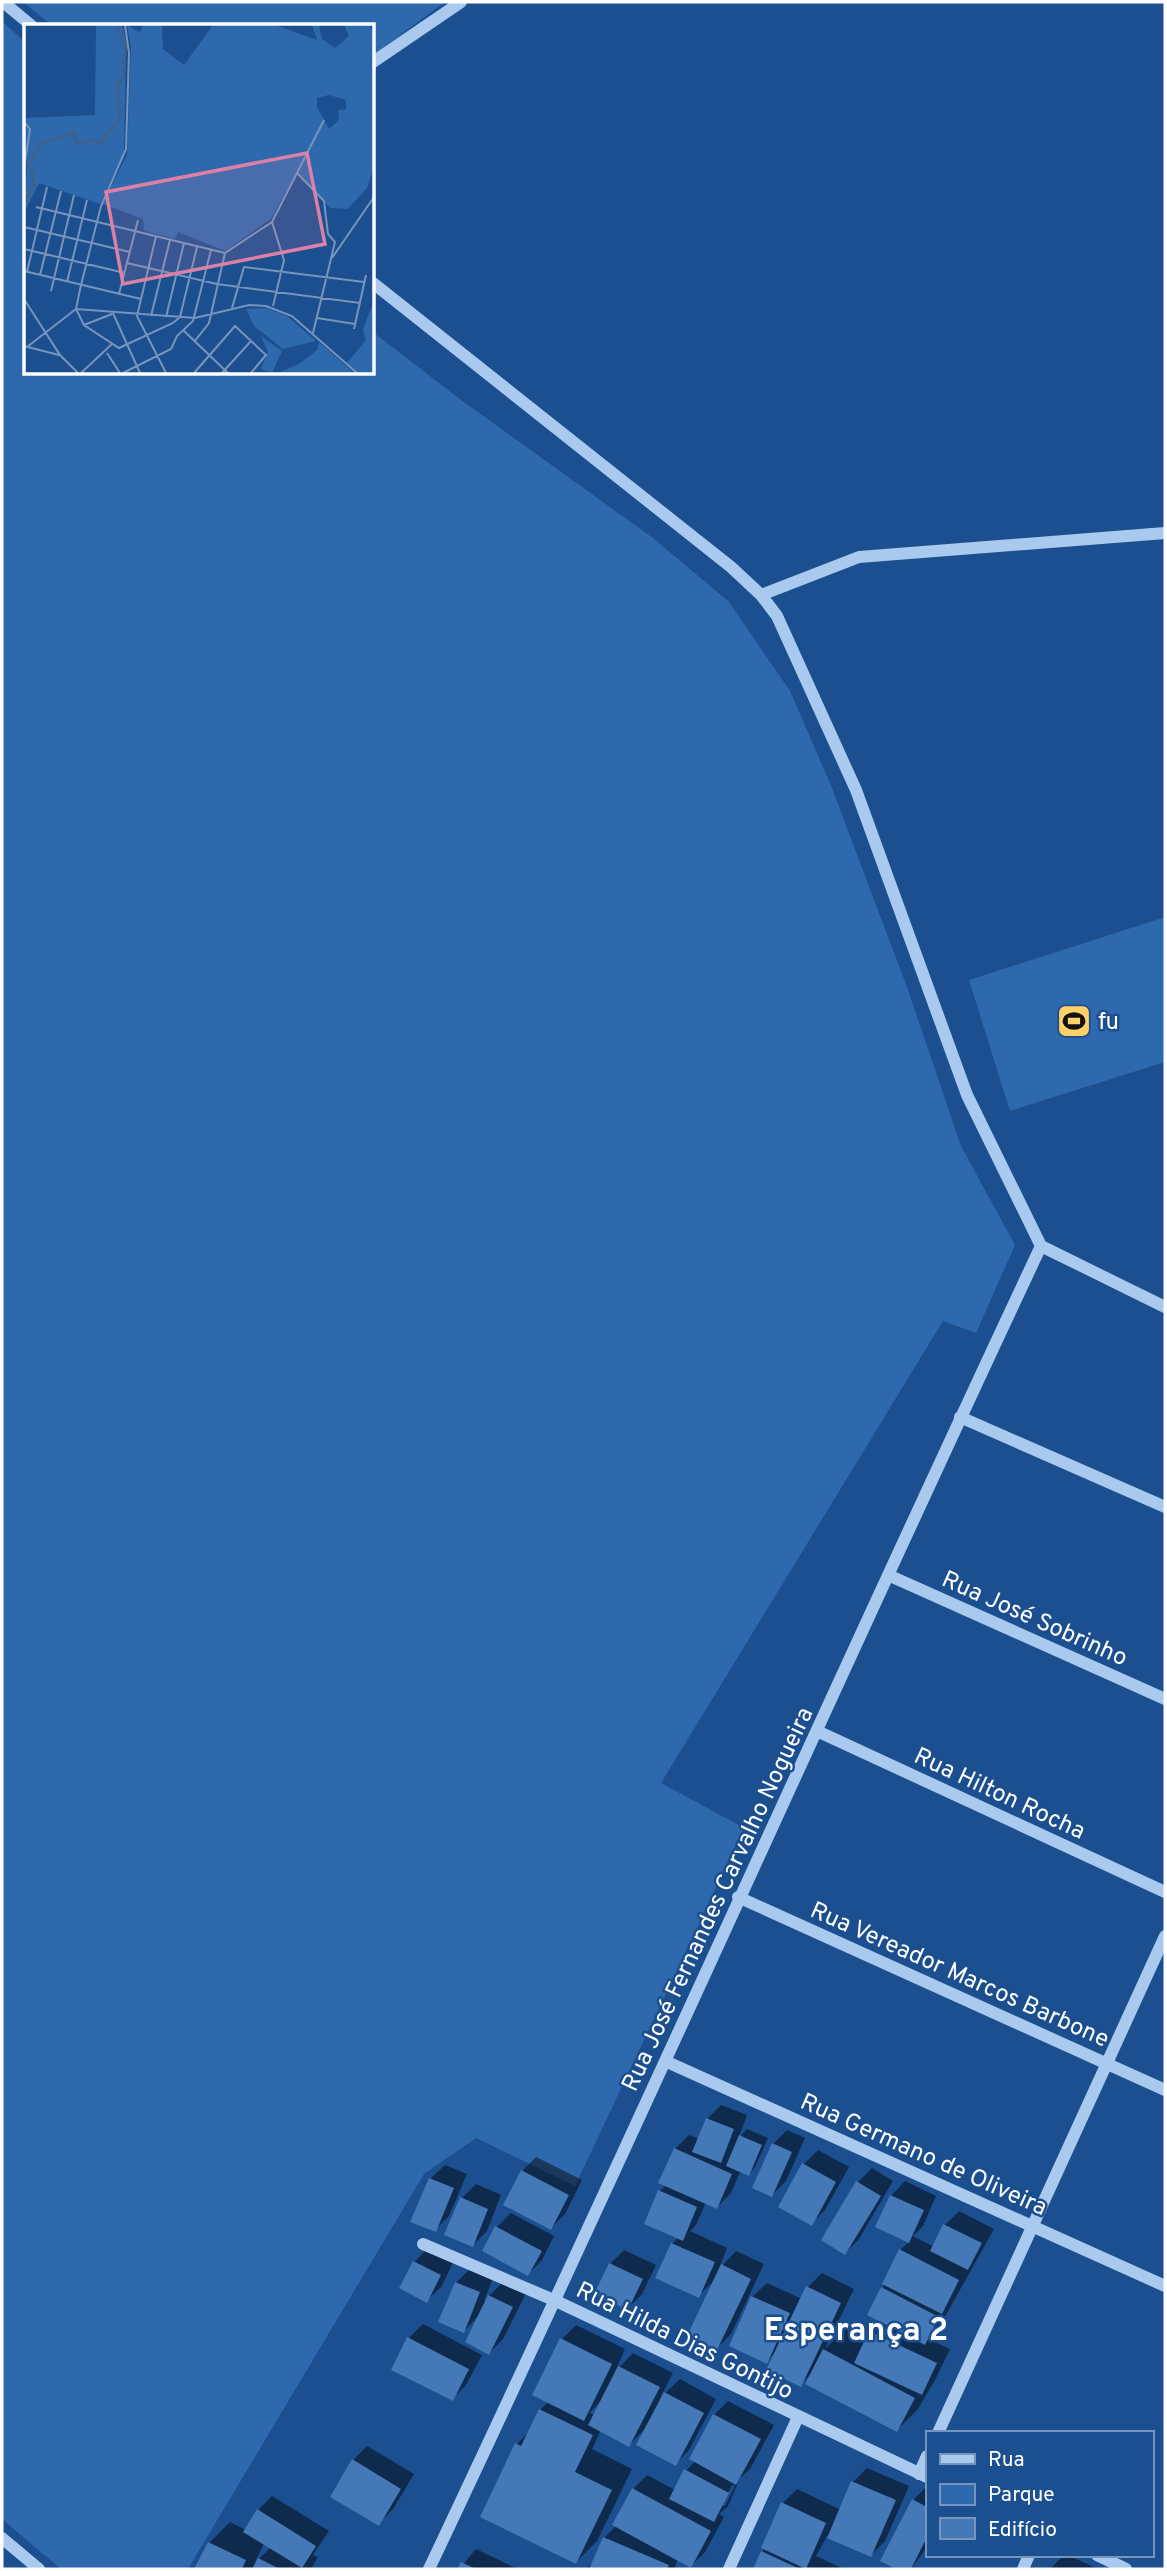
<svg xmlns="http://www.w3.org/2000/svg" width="1167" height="2571" viewBox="0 0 1167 2571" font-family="Overpass,sans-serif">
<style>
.green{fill:#2e69ad}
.shadow{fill:#0007;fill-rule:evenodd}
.building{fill:#4478b7}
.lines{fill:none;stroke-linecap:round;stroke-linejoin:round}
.minor{stroke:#a9c9ee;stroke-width:12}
.labels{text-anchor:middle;stroke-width:5;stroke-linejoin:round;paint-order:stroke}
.poi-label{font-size:24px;fill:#fff;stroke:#1b4f8f;text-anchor:start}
.street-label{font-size:24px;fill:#fff;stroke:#1b4f8f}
.district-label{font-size:32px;font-weight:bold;fill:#fff;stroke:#1b4f8f}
.inset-river{fill:none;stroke:#3c6290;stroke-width:3.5}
.inset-road{fill:none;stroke:#7695bc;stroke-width:2}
.view{fill:#dd80a5;fill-opacity:0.15;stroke:#dd80a5;stroke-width:3.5}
.inset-edge{fill:none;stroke:#fff;stroke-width:3.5}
</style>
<rect width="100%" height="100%" fill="#1b4f8f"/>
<path class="green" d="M23,2H445L373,55V26H53Z
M2,21L26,43V373H373V332L457,397L653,538L729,602L790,691L830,783L907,987L961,1146L1015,1245L976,1333L943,1321L661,1783L744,1828L575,2186L476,2138L424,2174L188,2569H61L2,2519Z
M1165,917V1062L1010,1111L969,980Z"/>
<path class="shadow" d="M721,2105L747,2115L738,2139L747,2129L768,2138L755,2167L749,2174L741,2170L731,2193L717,2207L706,2202L696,2225L690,2231L727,2248L719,2269L736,2251L764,2264L731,2334L717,2348L715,2280L698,2296L672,2244L679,2237L660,2191L666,2185L675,2149L689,2135L699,2139L707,2119Z
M787,2130L805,2138L786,2181L772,2195L773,2144Z
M818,2150L849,2167L825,2210L811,2224L804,2164Z
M536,2157L582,2180L565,2214L551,2228L522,2171Z
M445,2165L467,2174L449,2216L435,2230L430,2179Z
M872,2168L893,2181L859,2239L845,2253L858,2182Z
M905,2181L936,2196L923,2226L913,2236L934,2247L945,2225L959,2211L994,2229L938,2329L928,2339L950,2349L936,2378L918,2409L897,2430L811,2374L800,2385L776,2352L767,2361L752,2297L767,2283L802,2299L808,2287L822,2273L854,2289L825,2349L845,2329L866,2340L881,2321L883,2288L900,2250L910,2241L877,2226L891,2196Z
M476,2184L501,2195L487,2231L473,2245L462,2198Z
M511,2213L554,2236L542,2260L528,2274L497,2227Z
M428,2248L454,2261L441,2287L426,2301L414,2262Z
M624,2250L656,2265L642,2294L628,2308L610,2264Z
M470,2269L493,2278L484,2301L503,2282L526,2293L503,2339L489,2353L479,2315L464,2331L456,2283Z
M423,2324L482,2355L466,2385L452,2399L409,2338Z
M576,2325L625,2349L615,2372L633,2353L673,2373L660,2398L680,2379L716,2399L689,2450L675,2464L647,2427L629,2445L601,2430L592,2449L632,2469L597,2541L576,2562L482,2516L517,2444L531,2430L540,2410L549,2401L562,2339ZM601,2401L595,2415L589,2413Z
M728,2401L774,2425L750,2469L740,2478L728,2506L719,2514L724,2517L705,2552L691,2566L678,2559L674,2569H586L595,2560L604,2538L616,2526L633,2489L647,2475L675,2490L686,2471L695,2461L691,2458L714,2415ZM732,2485L735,2486L725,2506H721Z
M367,2446L414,2474L393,2509L379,2523L353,2460Z
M867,2468L909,2486L885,2541L871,2555L827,2536L816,2556L844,2569H755L783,2503L797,2489L841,2510L853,2482Z
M927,2486V2547L911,2569H900L882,2560L913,2500Z
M272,2496L329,2531L313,2555L318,2557L311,2569H196L209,2543L230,2522L246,2530L258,2510ZM264,2543L271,2547L254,2564Z
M476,2549L517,2569H459Z
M1064,2555H1068L1098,2569H1050Z"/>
<path class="building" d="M706,2118L734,2129L721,2163L692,2152Z
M739,2135L762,2145L749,2176L726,2166Z
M772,2143L792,2152L772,2197L752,2188Z
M674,2148L732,2174L717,2209L658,2183Z
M802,2163L836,2182L812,2226L778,2207Z
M521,2170L569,2195L551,2230L503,2205Z
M429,2178L454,2188L436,2232L410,2222Z
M856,2181L881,2196L845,2255L821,2240Z
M658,2190L697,2207L683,2241L644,2224Z
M890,2195L924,2210L909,2243L875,2227Z
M460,2197L488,2209L473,2247L444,2235Z
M943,2224L982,2243L968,2270L930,2251Z
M495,2226L542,2251L528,2276L482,2251Z
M671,2243L715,2262L699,2298L655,2278Z
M899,2249L959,2280L942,2314L882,2284Z
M413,2261L441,2275L427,2303L399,2288Z
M609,2263L643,2279L628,2310L594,2294Z
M721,2264L751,2279L717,2350L687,2336Z
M455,2282L480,2292L464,2333L438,2322Z
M806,2286L841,2303L801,2387L766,2370Z
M881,2287L939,2317L925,2345L867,2315Z
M488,2295L513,2307L489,2355L465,2342Z
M751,2296L790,2313L767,2364L729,2346Z
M869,2331L937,2363L922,2395L854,2363Z
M407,2337L469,2369L453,2401L391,2370Z
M560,2338L612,2364L584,2421L532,2395Z
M823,2349L915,2398L897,2432L805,2384Z
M618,2366L660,2387L629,2447L588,2425Z
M664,2392L704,2413L676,2466L636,2445Z
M539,2409L593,2435L575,2472L612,2490L576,2564L480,2517L515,2443L521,2446Z
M713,2414L761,2439L736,2485L689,2459Z
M352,2459L401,2489L379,2526L330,2497Z
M684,2469L729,2493L714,2522L669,2499Z
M851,2481L896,2500L871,2557L827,2538Z
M632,2488L711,2531L691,2568L612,2525Z
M912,2499L927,2507V2537L911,2569H896L880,2561Z
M781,2502L826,2523L806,2569L761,2548Z
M257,2509L316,2546L302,2568L243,2532Z
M603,2537L669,2565L667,2569H589Z
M208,2542L246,2560L242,2569H194Z
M761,2551L800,2569H753Z
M258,2558L280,2569H252Z
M461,2562L476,2569H457Z"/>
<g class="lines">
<path class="minor" d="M3,2L32,26
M373,62L461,2
M373,283L731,567L761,595L777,616L856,790L967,1095L1041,1246
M761,595L859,557L1165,533
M1041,1246L1165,1307
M960,1417L1165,1507
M888,1575L1165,1699
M817,1731L1165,1892
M738,1897L1165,2090
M665,2061L1165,2286
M423,2244L556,2301L927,2477
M938,2433L1165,1936
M919,2474L927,2456
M2,2538L39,2569
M1097,2555L1126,2569
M429,2569C637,2130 834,1686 1041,1246
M729,2569L798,2417
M1023,2569L1029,2555"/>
</g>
<defs>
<g id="stadium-square" transform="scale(1.75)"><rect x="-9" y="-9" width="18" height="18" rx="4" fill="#ffd166" stroke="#1b4f8f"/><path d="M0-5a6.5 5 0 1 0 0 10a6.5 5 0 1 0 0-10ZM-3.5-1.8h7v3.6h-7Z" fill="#111"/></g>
</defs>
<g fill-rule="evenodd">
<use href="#stadium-square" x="1074" y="1021"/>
</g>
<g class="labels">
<g class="poi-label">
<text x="1098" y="1029">fu</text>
</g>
<g class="street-label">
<text transform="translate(1035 1618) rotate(24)" y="8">Rua José Sobrinho</text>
<text transform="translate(1000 1793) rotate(25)" y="8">Rua Hilton Rocha</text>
<text transform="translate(717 1899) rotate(-65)" y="8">Rua José Fernandes Carvalho Nogueira</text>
<text transform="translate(960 1974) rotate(24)" y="8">Rua Vereador Marcos Barbone</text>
<text transform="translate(924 2154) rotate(24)" y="8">Rua Germano de Oliveira</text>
<text transform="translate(685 2340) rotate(26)" y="8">Rua Hilda Dias Gontijo</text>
</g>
<g class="district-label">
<text x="856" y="2340">Esperança 2</text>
</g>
</g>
<g transform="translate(24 24)">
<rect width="350" height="350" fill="#1b4f8f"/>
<path d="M72,1H98L102,18L100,129L76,180L15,159L0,189L5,106L1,130L0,94L71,91ZM103,1L116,8L119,1H138L139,25L160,41L189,1H251L293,16L288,1H295L298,15L311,24L325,12L320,1H346L350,13V142L343,164L324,185L306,184L274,149L296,106L247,195L201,227L154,208L151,215L120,207L119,195L78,180L103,131L107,23ZM305,71L322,76V85L315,86L314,97L305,105L293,83V74ZM350,276V349H335L323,339L342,316L339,306ZM242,284L263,292L292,317L259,325L230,302L222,285ZM237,312L258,327L248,349L237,345L244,328ZM295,318L330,349H254L275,340L293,326Z" fill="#2e69ad" fill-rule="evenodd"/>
<path class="inset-river" d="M0,182L10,160L6,139L17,118L51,109V116L58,120L64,116L76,119L96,95L93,62L99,54L101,22L92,1"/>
<path class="inset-road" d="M101,1L105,29L102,125L77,182L57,261L52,285L60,301L95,324L149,299L156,293L173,223M0,98L6,105L0,145M273,149L300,177L304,210L311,218L289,309M12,183L201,229M248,198L260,236L249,282M0,203L106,228M132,212L113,292L142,349M0,225L101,249M201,229L248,198L300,96M308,234L350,173M103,239L193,260L336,279M0,247L117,275M3,248L23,163M16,251L37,167M43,258L63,176M27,267L50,171M95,270L114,196M0,275L36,331L54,349M208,284L220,243L340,258M88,287L116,349M127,292L146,216M142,293L160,219M293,294L331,300M60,301L88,290M330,305L342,251M159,306L204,349M170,318L185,299L201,229M0,322L35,331M3,323L52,285L171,294L225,281L242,282L268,292L333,349M83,329L96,349M57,349L88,320M99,349L147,325L153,312L169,297L187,226M170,349L211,302L242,331L227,349M198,349L227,317"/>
<path class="view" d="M283,129L301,220L99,260L82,168Z"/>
<rect width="350" height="350" class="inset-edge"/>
</g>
<rect width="1167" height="2571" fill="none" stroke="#ffffff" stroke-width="7"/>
<rect x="926" y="2431" width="228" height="126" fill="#1b4f8f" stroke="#7695bc" stroke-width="2"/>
<rect x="940" y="2454" width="35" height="10" fill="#a9c9ee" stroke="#7695bc" stroke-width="2"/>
<text x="988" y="2466" font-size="21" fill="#ffffff">Rua</text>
<rect x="940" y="2484" width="35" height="21" fill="#2e69ad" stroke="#7695bc" stroke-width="2"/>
<text x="988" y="2501" font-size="21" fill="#ffffff">Parque</text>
<rect x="940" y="2518" width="35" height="21" fill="#4478b7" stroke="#7695bc" stroke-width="2"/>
<text x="988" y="2536" font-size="21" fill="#ffffff">Edifício</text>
</svg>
